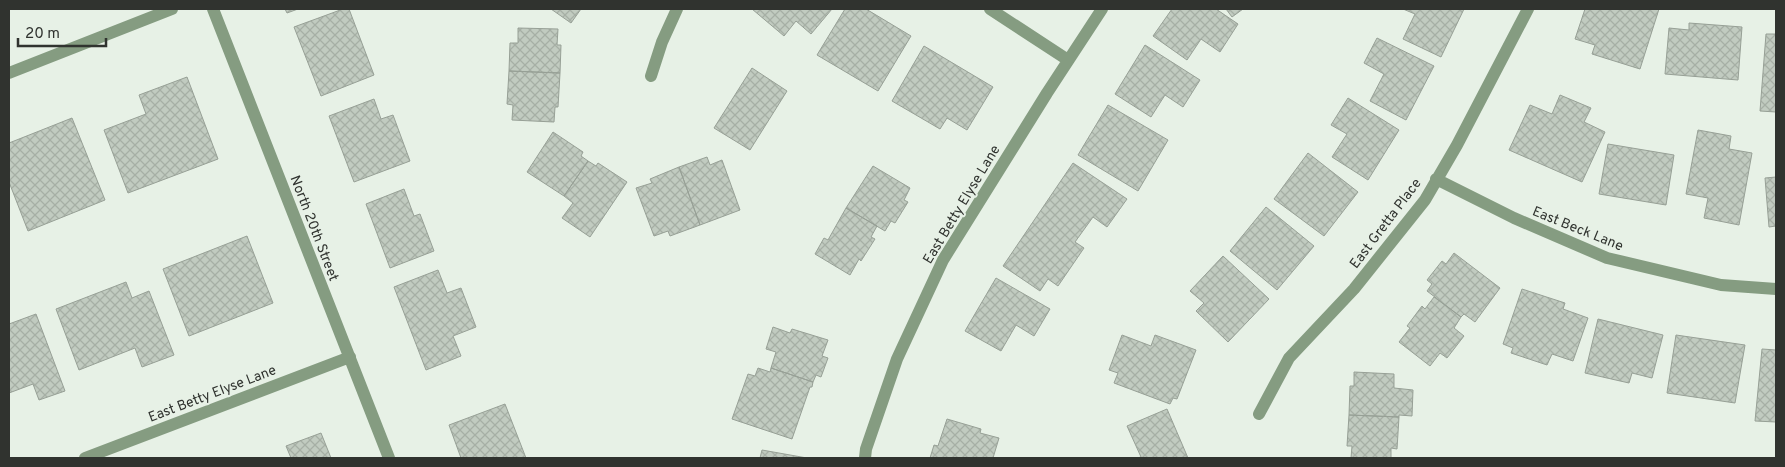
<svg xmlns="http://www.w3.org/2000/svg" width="1785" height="467" viewBox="0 0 1785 467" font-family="Overpass,sans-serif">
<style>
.building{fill:url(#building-cross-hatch);stroke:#97a096}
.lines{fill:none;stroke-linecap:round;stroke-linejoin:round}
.minor{stroke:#859c81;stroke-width:12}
.labels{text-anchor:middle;stroke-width:4;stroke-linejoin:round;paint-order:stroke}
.street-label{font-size:14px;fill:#30332f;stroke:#e7f1e6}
</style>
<defs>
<pattern id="building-cross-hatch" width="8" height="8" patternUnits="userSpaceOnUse" patternTransform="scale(1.25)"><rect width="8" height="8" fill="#c1cbc0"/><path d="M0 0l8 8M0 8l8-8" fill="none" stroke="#a6afa5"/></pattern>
</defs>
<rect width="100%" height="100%" fill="#e7f1e6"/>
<path class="building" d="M285,9H298L287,13Z
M343,9H349L374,75L321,96L294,27Z
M551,9H581L571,23Z
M752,9H832L811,34L796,21L784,36Z
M845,9H866L911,36L878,91L817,55Z
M1172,9H1216L1238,24L1220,52L1201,39L1187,60L1153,36Z
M1226,9H1243L1232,17Z
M1403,9H1464L1441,57L1403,39L1415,14Z
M1585,9H1659L1640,69L1592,54L1595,45L1575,39Z
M1689,23L1742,27L1738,80L1665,74L1669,28L1689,30Z
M518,28L558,29L557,45H561L560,73L509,71L510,43H518Z
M1766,34H1776V112L1760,111Z
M1377,38L1434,66L1406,120L1370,101L1384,74L1364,63Z
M1145,45L1200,80L1183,107L1165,95L1151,117L1115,94Z
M924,46L993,87L967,130L947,118L940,129L892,101Z
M752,68L787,91L750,150L714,128Z
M509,71L560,73L558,107H555L554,122L512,120L513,105L507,104Z
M187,77L218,159L128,193L104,130L146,114L139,95Z
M1560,95L1591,108L1584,122L1605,132L1582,182L1509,150L1530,105L1552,114Z
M1348,98L1399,130L1368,180L1332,157L1347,134L1331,125Z
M374,99L381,119L393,115L410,161L354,182L329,116Z
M1108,105L1168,140L1138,191L1078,155Z
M72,118L105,200L28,231L9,182V143Z
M1698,130L1731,136L1729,149L1752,153L1739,225L1704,218L1708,198L1686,194Z
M553,132L583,152L581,156L588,161L564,196L527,172Z
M1608,144L1674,155L1666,205L1599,194Z
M1308,153L1358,192L1324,236L1274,199Z
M707,157L710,165L722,160L740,210L700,225L679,167Z
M588,161L596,166L598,163L627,182L590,237L562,218L573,203L564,196Z
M1073,163L1127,199L1107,227L1093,217L1075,242L1084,248L1058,286L1048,279L1040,291L1003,266Z
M873,166L910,188L904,200L908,202L895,223L891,221L885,231L846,208Z
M679,167L700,225L670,236L668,231L654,236L636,188L652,183L650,179Z
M1776,177V226L1769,227L1765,178Z
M404,189L414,216L420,214L434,251L390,268L366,204Z
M1266,207L1314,246L1277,290L1230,251Z
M846,208L877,226L871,237L875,239L861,261L859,259L850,275L815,254L824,238L828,240Z
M247,236L273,303L189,336L163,269Z
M1454,253L1500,288L1475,322L1464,314L1461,317L1427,291L1432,284L1427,280L1442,261L1446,264Z
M1223,256L1269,299L1228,342L1196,311L1204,303L1190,291Z
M438,270L447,293L461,288L476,327L453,336L461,356L426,370L394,287Z
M996,278L1050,309L1034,336L1016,325L1001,351L965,331Z
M126,282L132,298L149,291L174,355L142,367L135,348L79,370L56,309Z
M1522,289L1565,303L1563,309L1588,318L1573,361L1552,354L1547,365L1511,353L1513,348L1503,344Z
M1434,297L1461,317L1454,328L1464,336L1447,358L1440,353L1430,366L1399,342L1410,328L1407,326L1422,306L1425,309Z
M36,314L65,391L39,400L33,384L9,393V322V324Z
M1598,319L1663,335L1652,378L1632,373L1629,383L1585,373Z
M773,327L790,333L792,329L828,340L822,356L828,358L821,377L816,375L813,382L771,368L776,352L766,349Z
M1122,335L1151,346L1155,335L1196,350L1177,399L1173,398L1170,404L1114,383L1118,373L1109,370Z
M1676,335L1745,345L1735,403L1667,393Z
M1762,349L1776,350V422L1755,421Z
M758,368L770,372L771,368L813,382L812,387H810L792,439L732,419L748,374L755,376Z
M1354,372L1394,374V388L1413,390L1412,416L1399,415V417L1349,415L1350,386H1354Z
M505,404L526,458H461L449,425Z
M1167,409L1188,458H1137L1141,457L1127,426Z
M1349,415L1399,417L1397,449L1391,448V458H1351L1352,446H1347Z
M947,419L981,429L980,433L999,438L993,458H930L934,445L938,446Z
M321,433L331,458H291L286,446Z
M762,450L807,458H760Z"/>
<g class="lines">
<path class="minor" d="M213,9L389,458
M990,9L1068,60
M9,73L172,9
M651,76L662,42L677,9
M1436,179L1514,218L1607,258L1721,285L1776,289
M1259,414L1289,358L1354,289L1425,200L1457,145L1528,9
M85,458L350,357
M865,458L866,449L897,359L943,260L1047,93L1102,9"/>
</g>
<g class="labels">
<g class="street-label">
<text transform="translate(961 204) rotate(-59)" y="5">East Betty Elyse Lane</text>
<text transform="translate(1385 223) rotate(-53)" y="5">East Gretta Place</text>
<text transform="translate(315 228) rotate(69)" y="5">North 20th Street</text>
<text transform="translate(1578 228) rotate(22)" y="5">East Beck Lane</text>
<text transform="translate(212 393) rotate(-21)" y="5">East Betty Elyse Lane</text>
</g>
</g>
<rect width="1785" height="467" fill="none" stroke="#30332f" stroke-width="20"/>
<path d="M18 38v8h88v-8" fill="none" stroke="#30332f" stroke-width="2.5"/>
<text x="25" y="38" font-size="15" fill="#30332f" stroke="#e7f1e6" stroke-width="4" paint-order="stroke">20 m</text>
</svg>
